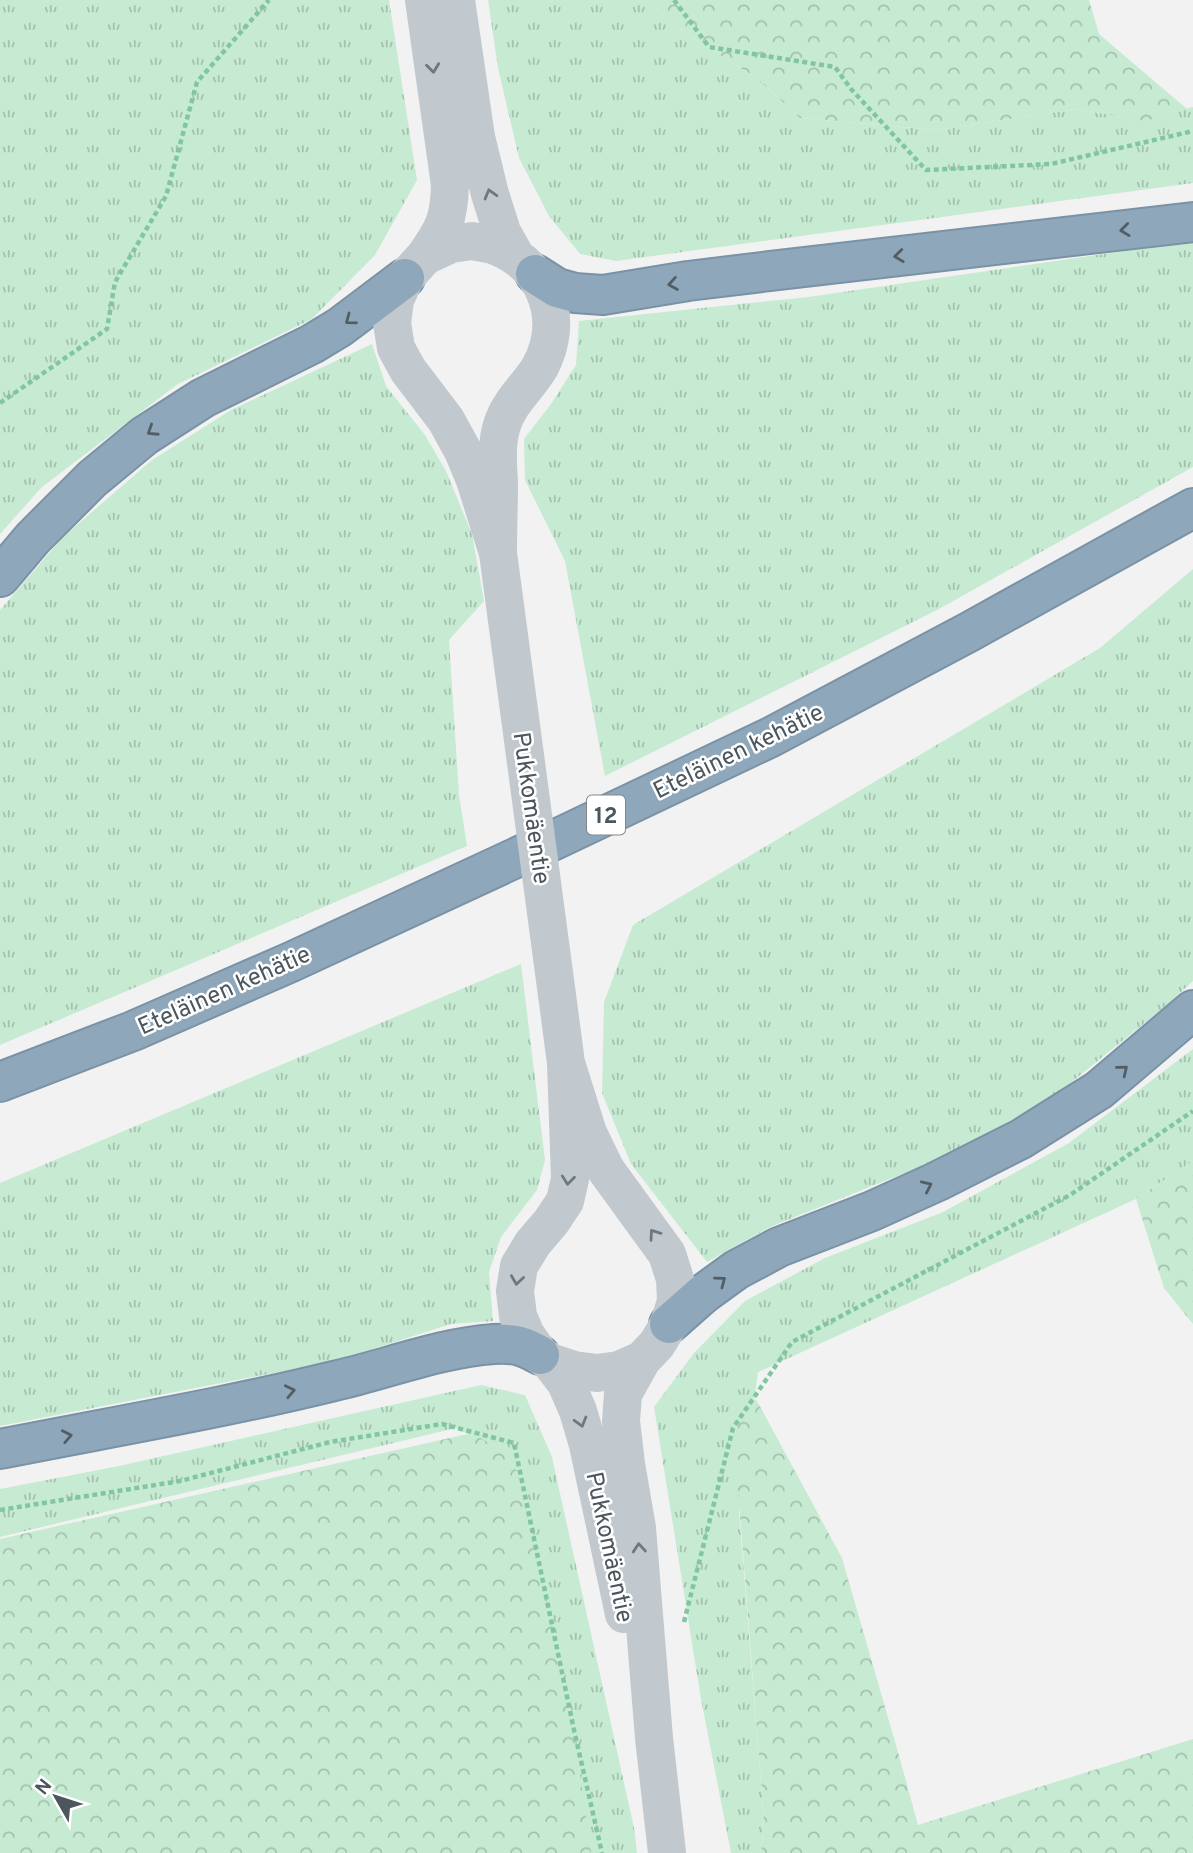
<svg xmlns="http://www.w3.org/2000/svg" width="1193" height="1853" viewBox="0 0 1193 1853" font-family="Overpass,sans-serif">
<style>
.grass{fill:url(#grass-tufts)}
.forest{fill:url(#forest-crowns)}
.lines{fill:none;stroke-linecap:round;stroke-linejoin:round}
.highway-casing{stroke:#7a92a6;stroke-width:42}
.path{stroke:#81c6a0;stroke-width:4.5;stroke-dasharray:5 3.5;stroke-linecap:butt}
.minor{stroke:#c1c9ce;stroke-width:38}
.highway{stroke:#8fa7ba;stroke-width:38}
.minor-bridge{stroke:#c1c9ce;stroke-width:38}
.oneway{stroke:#6e787f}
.oneway2{stroke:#525e66}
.labels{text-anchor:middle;stroke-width:5;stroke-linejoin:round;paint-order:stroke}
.shield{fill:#fff;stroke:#81898e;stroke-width:2}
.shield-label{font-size:23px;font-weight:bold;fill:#4b565d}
.street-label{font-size:24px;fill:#4b565d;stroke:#fff}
</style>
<defs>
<pattern id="grass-tufts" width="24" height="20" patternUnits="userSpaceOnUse" patternTransform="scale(1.75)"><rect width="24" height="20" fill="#c6ebd2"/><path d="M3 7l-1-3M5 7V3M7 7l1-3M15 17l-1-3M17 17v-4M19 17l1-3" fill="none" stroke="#a3c1ae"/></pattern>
<pattern id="forest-crowns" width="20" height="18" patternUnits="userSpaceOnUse" patternTransform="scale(1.75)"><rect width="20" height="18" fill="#c6ebd2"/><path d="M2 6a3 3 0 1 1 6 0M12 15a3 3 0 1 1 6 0" fill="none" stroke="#a3c1ae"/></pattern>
</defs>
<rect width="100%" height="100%" fill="#f3f2f2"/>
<path class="grass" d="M0,0H389L417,180L375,255L312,319L178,384L42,487L0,534Z
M488,0H651L668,22L758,79L800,118L936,130L1076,109L1135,119L1193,107V183L616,261L580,254L549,216L519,158L498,68Z
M1193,241V467L939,609L605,776L565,561L525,480L524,439L551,404L576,365L579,321L808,297Z
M372,344L386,386L425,435L446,471L472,534L484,601L449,640L459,795L467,846L0,1045V610L63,537L152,460L231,410Z
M1193,569V981L1169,1003L1057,1094L947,1156L770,1227L707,1262L631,1164L602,1093L604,1002L633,925L1100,648Z
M521,964L545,1160L537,1190L501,1237L489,1272L493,1321L451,1324L335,1361L0,1426V1183Z
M1193,1049V1161L1136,1199L758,1372L739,1512L764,1820L761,1853H731L701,1699L654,1407L694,1353L745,1301L825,1258L943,1212L1069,1143Z
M481,1385L525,1395L552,1457L634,1828L637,1853H588L513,1457L456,1428L0,1537V1489L119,1466Z"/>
<path class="forest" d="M651,0H1089L1099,34L1187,109L1145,121L1076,109L936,130L800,118L758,79L668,22Z
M1193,1161V1324L1164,1288L1136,1199Z
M756,1399L842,1558L900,1759L918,1825L1193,1739V1853H761L764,1820L733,1428Z
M472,1433L513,1457L564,1661L591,1853H0V1539Z"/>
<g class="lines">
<g class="highway-casing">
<path id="highway" d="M535,274L557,288L575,293L603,295L688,281L762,272L1193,222
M0,577L33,538L92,479L144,436L203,398L312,344L340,327L405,278
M0,1082L133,1031L291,962L550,842L771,737L969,632L1193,508
M669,1324L703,1294L736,1270L779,1247L872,1211L938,1181L1021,1139L1099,1090L1193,1010
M0,1449C111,1427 224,1408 334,1381C387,1369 439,1348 494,1344C515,1343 522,1345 540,1355"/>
</g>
<path class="path" d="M674,0L709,47L835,67L851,89L926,170L1051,164L1193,131
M0,403L107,329L115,282L166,196L197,82L269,0
M0,1510L180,1481L330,1442L442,1424L514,1443L574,1730L602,1853
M684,1622L733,1428L792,1342L1070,1195L1193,1111"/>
<path class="minor" d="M424,0L450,185C449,219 444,229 425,256
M456,0L476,137L490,194L502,232L516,257
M472,241C480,243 490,243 498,247C547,268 565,320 540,367C528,387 509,402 502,425C496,444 498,464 499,483C499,506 498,530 498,553L475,480L463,451L446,420L408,370L396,348L392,323L395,300L405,278L425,256L451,244Z
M557,995L566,1063L570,1179L565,1201L551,1222L533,1243L519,1266L515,1291L518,1316L526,1335L540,1355L550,1362L574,1370L597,1373L619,1370L642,1360
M566,1063L588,1133L606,1170L667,1254L675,1279L676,1301L669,1324L657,1344L642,1360L623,1394L621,1421L626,1464L637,1528L654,1738L667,1853
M550,1362L566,1383L578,1411L588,1445L624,1614"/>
<use href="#highway" class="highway"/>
<path class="minor-bridge" d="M498,553L557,995"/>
</g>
<defs><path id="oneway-chevron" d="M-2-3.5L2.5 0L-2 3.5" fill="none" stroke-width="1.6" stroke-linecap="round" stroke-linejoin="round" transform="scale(1.75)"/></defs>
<g class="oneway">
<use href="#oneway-chevron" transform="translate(433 68) rotate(83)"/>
<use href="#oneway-chevron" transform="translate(490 194) rotate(-106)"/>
<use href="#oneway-chevron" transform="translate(568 1180) rotate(96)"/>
<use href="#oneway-chevron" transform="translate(654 1234) rotate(-125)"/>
<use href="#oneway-chevron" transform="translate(517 1280) rotate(98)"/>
<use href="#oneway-chevron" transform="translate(581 1422) rotate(74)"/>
<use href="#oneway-chevron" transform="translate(639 1548) rotate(-95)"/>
</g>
<g class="oneway2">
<use href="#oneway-chevron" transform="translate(1125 230) rotate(173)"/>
<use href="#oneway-chevron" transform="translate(899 256) rotate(173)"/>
<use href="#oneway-chevron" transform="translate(673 284) rotate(170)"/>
<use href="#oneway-chevron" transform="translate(350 320) rotate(143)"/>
<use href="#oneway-chevron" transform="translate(152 431) rotate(147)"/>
<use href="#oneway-chevron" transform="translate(1123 1070) rotate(-39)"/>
<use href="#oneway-chevron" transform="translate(927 1186) rotate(-25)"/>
<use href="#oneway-chevron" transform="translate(721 1281) rotate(-37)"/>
<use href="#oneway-chevron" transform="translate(290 1391) rotate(-12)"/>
<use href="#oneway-chevron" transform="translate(67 1436) rotate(-11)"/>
</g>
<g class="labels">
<rect class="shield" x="587" y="795.5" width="38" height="39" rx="5"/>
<g class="shield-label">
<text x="606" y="823">12</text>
</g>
<g class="street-label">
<text transform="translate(738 751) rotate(-26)" y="8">Eteläinen kehätie</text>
<text transform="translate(532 808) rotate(82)" y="8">Pukkomäentie</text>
<text transform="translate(224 990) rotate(-24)" y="8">Eteläinen kehätie</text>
<text transform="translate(610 1547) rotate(78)" y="8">Pukkomäentie</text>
</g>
</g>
<g transform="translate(56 1797) rotate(309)" stroke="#ffffff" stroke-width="5" paint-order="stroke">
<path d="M0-5L12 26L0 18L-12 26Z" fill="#4b565d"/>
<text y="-10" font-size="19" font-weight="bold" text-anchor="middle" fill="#4b565d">N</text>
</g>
</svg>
